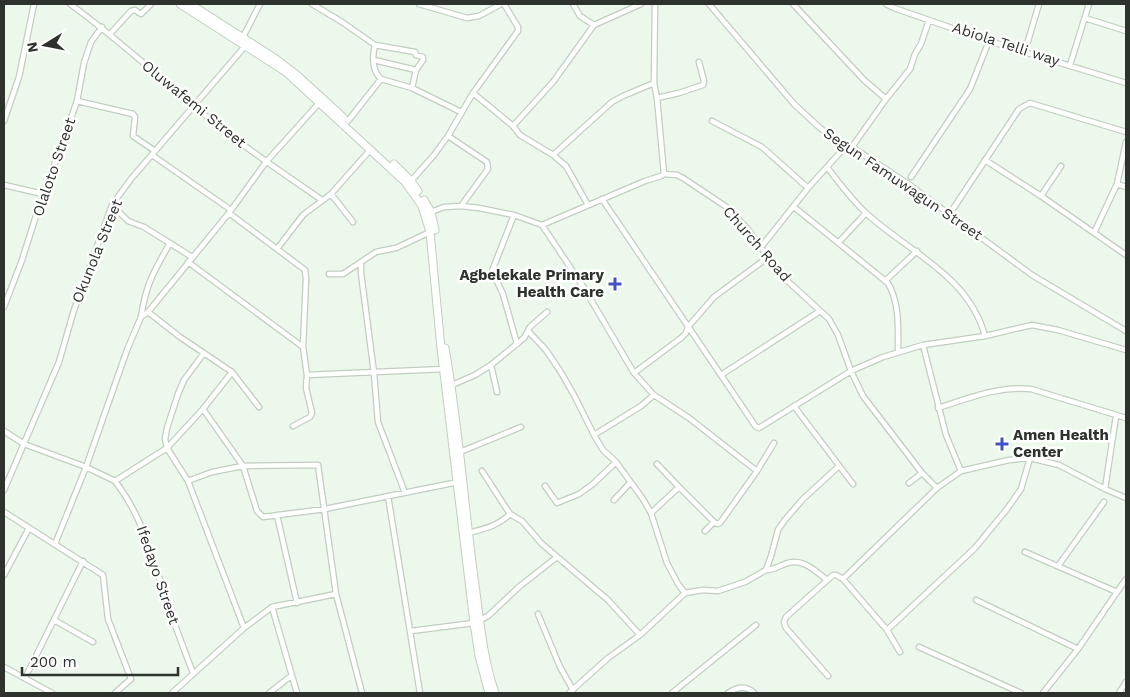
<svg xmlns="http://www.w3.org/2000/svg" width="1130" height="697" viewBox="0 0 1130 697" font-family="'Work Sans',sans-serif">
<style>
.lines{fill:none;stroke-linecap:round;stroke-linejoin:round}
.minor-casing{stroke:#c1cec1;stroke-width:7}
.primary-casing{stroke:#c1cec1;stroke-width:9}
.minor{stroke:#fff;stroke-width:4.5}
.primary{stroke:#fff;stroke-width:7}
.poi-dot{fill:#4252c6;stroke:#fff;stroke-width:2}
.labels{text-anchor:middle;stroke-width:5;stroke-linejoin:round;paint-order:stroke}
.street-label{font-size:15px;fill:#2d322d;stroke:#fff}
.poi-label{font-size:15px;font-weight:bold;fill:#2d322d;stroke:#fff;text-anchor:end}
</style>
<rect width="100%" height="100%" fill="#ebf8eb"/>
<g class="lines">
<g class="minor-casing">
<path id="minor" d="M70,4C113,35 152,71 193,105C234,140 278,170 322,200
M312,4L342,22L375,45C372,56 372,71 381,79L348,121
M419,4L467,18L479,16L501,4
M573,4L580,16L594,25
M655,4L654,83L657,98L664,174
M709,4L794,104L820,128L845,147H852L911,186L1032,275L1126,331
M793,4L864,80L886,99
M886,4L894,8L989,41L1126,83
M1085,18L1126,31
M110,34L131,11L135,10L141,14L151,4
M243,37L260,4
M375,45L415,52L416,55L423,57V60L416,70L412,88
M1025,51L1039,4
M374,60L416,70
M1070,65L1089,4
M381,79L412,88L461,112
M473,93L513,126L520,135L553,155L566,166L588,205
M657,98L679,93L703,85L704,81L699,62
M77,101L133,114L135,117L133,136L155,151
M4,121L19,77L34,4
M712,121L762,147L808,188
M513,126L553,82L594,25L641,4
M448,136L487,162L488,169L461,206
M852,147L886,99L910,69L915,54L921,44L929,20
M152,155L231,210
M553,155L612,102L623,96L654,83
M985,160L1041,196L1126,255
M827,167C839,183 852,200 867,214C909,252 969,276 985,336
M911,177L970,89L989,41
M411,181L434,155L448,136L473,93L518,31V27L504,4
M1117,184L1126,187
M4,185L43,194
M331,194L353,222
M1041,196L1061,166
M602,199C654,275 705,351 756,427L759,428L851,371L883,357L923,345L985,336L1032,325L1058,330L1126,350
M112,205L128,221L144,227L192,257
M794,207L888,283C900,304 898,329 898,352
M431,212L444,207L461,206L479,208L514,215L542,225L645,181L661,176L664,174L677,175L683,178L725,206L747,228L781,275L829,319L838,335L851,371L863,396L922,473L937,488
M229,213L305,270L306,279L303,347L307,375L306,388L312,413L310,417L293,426
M514,215L492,271L503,294L517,344
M949,215L1019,109L1030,103L1126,132
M542,225L584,288L634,373L654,395L689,418L757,471
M1094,233L1117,184L1126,142
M839,242L866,213
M761,247L808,188L845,147
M277,249L303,215L331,194L371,149
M188,262L303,347
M361,263V273L374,373L378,422L405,493
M329,274H343L376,252L396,248L430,232
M885,281L917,251
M4,307L22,260L43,194L61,147L77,101L84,63L91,42L102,27
M148,312L180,337L232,372L259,407
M141,317C146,284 154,271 170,243
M528,331L546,350L562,374L575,397L594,435L603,450L616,462L643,499L651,513L667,563L678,584L685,593L703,590L718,591L745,582L766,570L771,556L778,530L784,521L803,499L839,466
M923,345L946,435L961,471
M204,353L184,380L178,394L167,428L165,439L167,448L188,481L244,628
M491,365L497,392
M634,373L681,338L686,333L688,327L714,297L767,258
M307,375L444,369
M721,375L820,311
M452,385L475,375L491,365L524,338L530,327L547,312
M794,406L853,484
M938,408C969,398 999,386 1031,389L1126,418
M203,409L243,466L257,511L263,517L325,509L458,482
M4,431L24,444L86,467L115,481L167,448L203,409L232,372
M594,435L641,406L654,395
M460,452L521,427
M657,464L679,487
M482,471L510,514
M115,481C142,516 151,553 164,593C173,620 183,647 193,673
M188,481L212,472L243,466L318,465L336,594L362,693
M909,483L922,473
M545,486L557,503L579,494L593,484L616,462
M1105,489L1116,416
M4,490L59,362L74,310L112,205L131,179L246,45
M388,496L420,693
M614,500L630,483
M4,512L103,575L108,619L131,679L115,693
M651,513L679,487L714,522L717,524L720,523L757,471L774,443
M277,515L297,603
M705,531L714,522
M468,533C484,529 498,526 510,514L522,521L542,544L608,600L640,635
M55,544L86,467L127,350L141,317L148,312L229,213L266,162L320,102
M1025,552L1117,592
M1058,566L1104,502
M766,570C773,570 778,567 785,564C802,557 814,570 827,580
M4,575L29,528
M843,579L887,630L900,652
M976,600L1078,649
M272,607L297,693
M538,614L560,667L573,690
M54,620L93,642
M480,620L488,616L520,586L557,557
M887,630L975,548L1007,509L1021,489L1030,458
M411,631L474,623
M919,647L1021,693
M4,667L52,693
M828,676L786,628L784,622L786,617L833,575H836L843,579L937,488L961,471L1009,460L1030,458L1059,465L1105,489L1126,498
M25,678L83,561
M172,693L244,628L272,607L336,594
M269,693L291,676
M569,693L608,658L640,635L685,593
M672,693L756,625
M728,693C737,687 746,685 754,693
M1043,693L1078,649L1126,579
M1119,693L1126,682"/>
</g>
<g class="primary-casing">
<path id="primary" d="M180,4L286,72L405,182L422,206L430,232L441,348L474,623L479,656L489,693
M190,4L276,59L298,76L344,118
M394,164L411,181L418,191
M424,200L431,212L435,230
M445,348C459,426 464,506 475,585C480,621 483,659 495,693"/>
</g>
<use href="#minor" class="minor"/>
<use href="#primary" class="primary"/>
</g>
<g class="poi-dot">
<path d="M612.5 276.5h5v5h5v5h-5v5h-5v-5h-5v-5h5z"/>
<path d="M999.5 436.5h5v5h5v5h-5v5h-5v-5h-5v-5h5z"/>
</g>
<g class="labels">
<g class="street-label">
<text transform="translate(1006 44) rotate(18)" y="5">Abiola Telli way</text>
<text transform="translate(194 104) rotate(39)" y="5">Oluwafemi Street</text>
<text transform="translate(54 167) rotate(-71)" y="5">Olaloto Street</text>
<text transform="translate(903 184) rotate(34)" y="5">Segun Famuwagun Street</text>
<text transform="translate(757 244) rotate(49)" y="5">Church Road</text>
<text transform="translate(97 251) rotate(-68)" y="5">Okunola Street</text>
<text transform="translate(158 575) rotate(71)" y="5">Ifedayo Street</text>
</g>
<g class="poi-label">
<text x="604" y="280">Agbelekale Primary<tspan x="604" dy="17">Health Care</tspan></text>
<text x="1013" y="440" text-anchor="start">Amen Health<tspan x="1013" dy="17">Center</tspan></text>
</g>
</g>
<rect width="1130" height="697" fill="none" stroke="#2d322d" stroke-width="10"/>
<g transform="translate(45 45) rotate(260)" stroke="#ffffff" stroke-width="4" paint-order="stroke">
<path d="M0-4L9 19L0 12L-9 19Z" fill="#2d322d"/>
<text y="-8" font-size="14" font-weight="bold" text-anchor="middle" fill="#2d322d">N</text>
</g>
<path d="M22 667v8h156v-8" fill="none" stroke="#2d322d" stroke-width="2.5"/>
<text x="30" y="667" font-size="15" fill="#2d322d" stroke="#ffffff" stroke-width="4" paint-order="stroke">200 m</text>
</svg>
